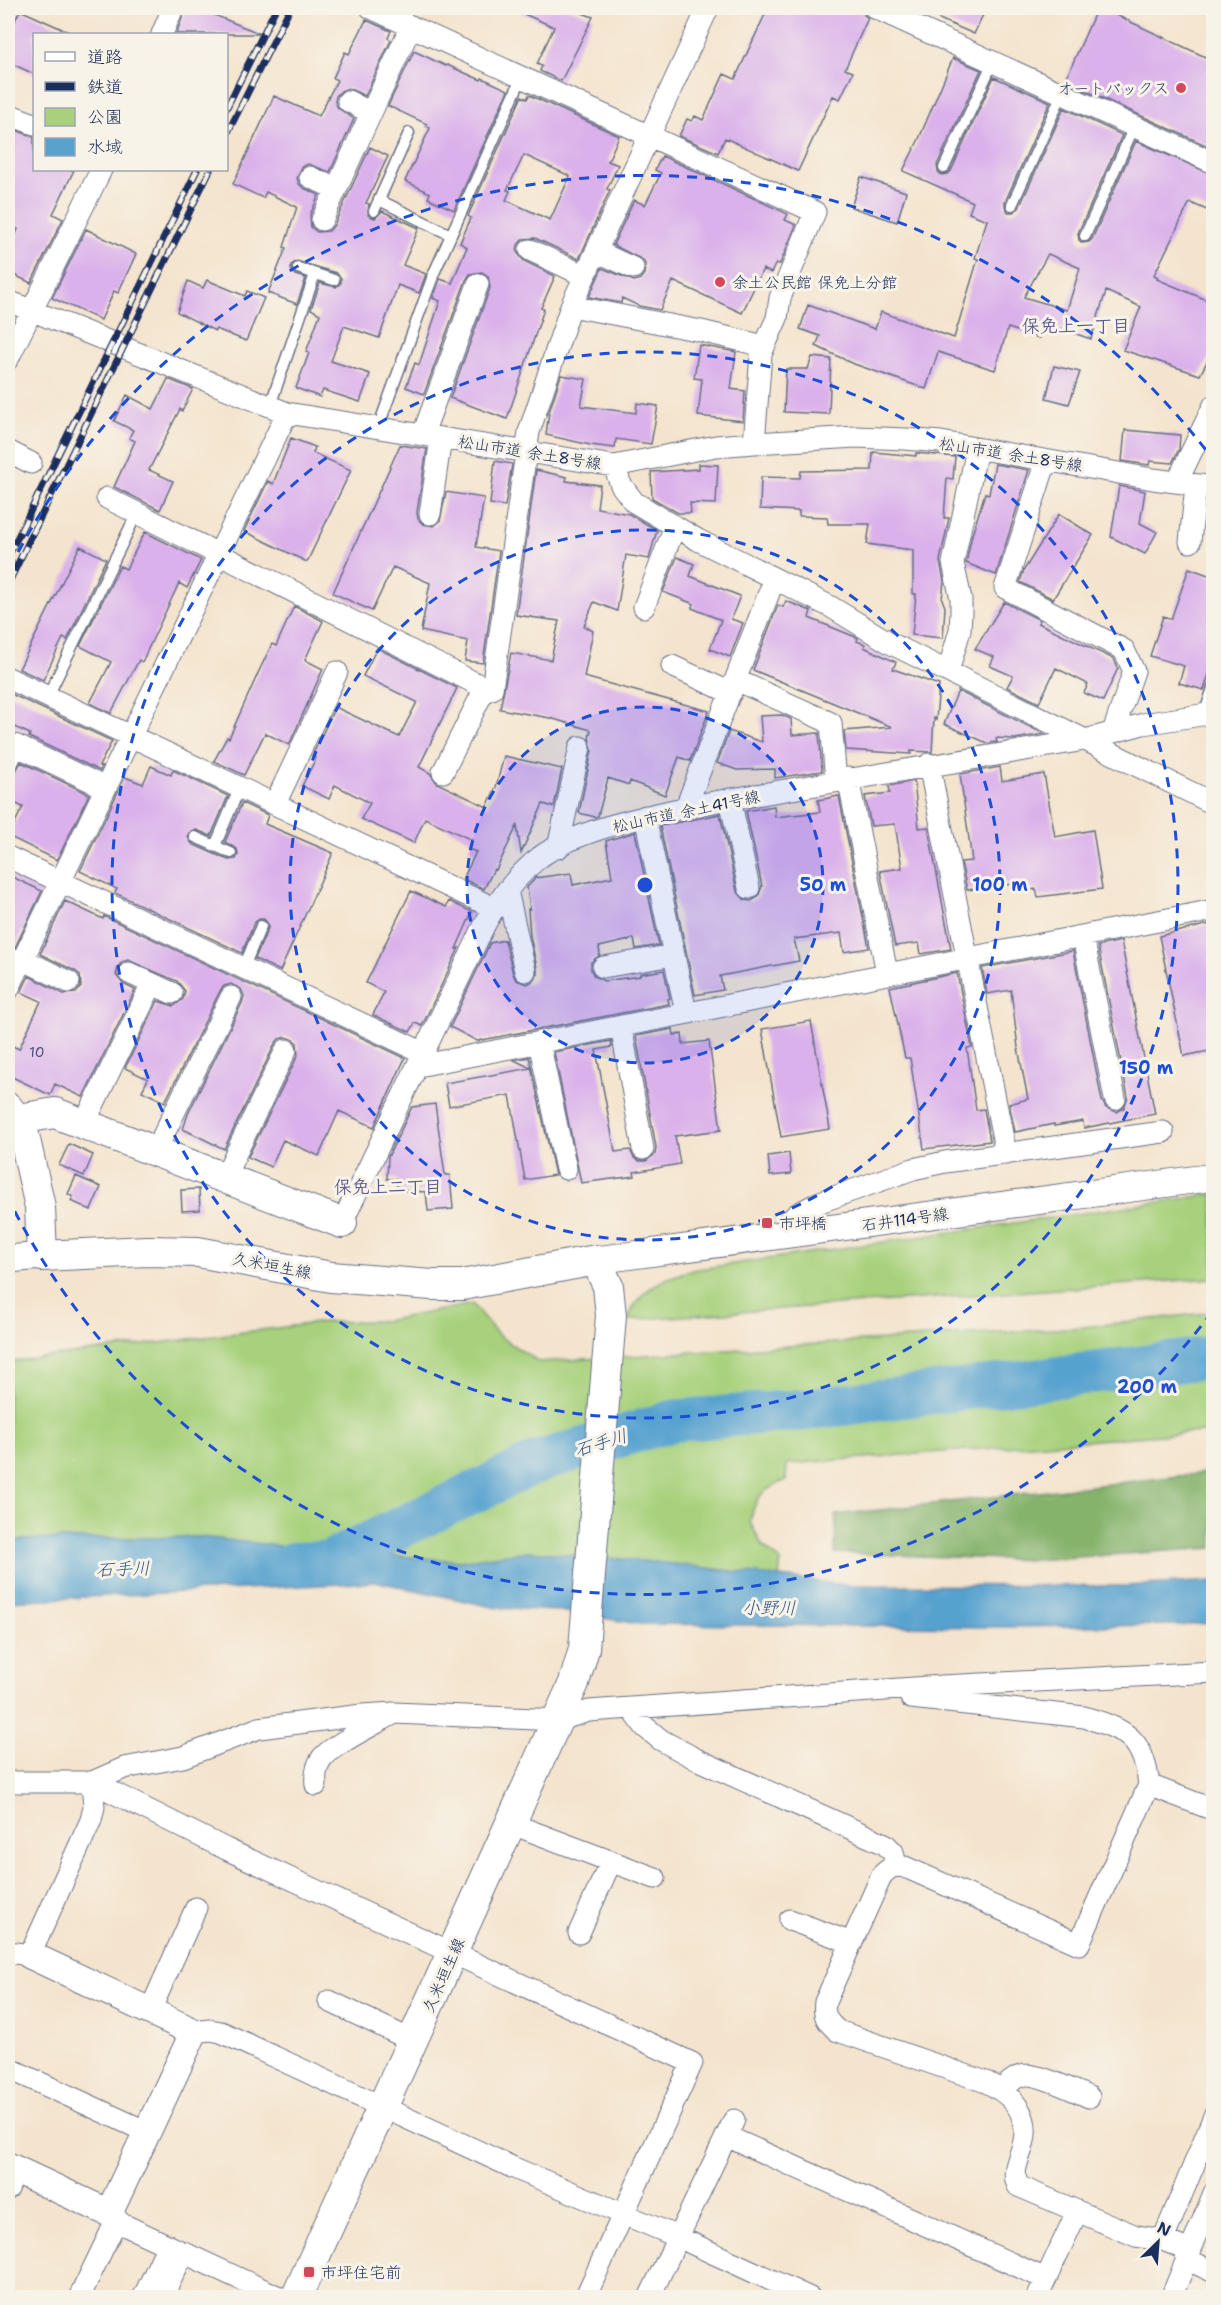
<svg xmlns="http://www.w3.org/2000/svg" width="1221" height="2305" viewBox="0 0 1221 2305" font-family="'Shantell Sans','Klee One',sans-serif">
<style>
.green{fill:#a7d17c;stroke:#61806d;stroke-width:1.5}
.forest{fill:#85b36c;stroke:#507165;stroke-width:1.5}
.water{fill:#57a2cf;stroke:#396896;stroke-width:1.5}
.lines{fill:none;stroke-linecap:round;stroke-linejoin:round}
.river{stroke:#57a2cf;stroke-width:42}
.building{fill:#dab1eb;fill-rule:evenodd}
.service-casing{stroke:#676e85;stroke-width:13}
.minor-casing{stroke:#676e85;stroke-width:23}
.tertiary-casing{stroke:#676e85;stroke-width:29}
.secondary-casing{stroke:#676e85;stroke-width:32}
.service{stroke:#fff;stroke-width:10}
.minor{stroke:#fff;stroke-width:21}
.tertiary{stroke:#fff;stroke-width:27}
.secondary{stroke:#fff;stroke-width:30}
.rail-casing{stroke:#1b2f5e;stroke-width:7}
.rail{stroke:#f7f3e8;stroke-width:4.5;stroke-dasharray:14;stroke-linecap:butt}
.ring{fill:none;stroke:#1d4ed8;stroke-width:3;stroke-dasharray:10 8}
.poi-dot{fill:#d1495b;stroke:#f7f3e8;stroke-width:2}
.labels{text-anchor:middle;stroke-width:6;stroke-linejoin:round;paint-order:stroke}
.number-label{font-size:14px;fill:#4b5081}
.poi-label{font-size:16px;fill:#1b2f5e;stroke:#f7f3e8;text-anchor:start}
.street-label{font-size:16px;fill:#1b2f5e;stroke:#f7f3e8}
.neighbourhood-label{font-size:18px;font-weight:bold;fill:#5e5c8f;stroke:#f7f3e8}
.water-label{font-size:18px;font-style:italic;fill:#305786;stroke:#f7f3e8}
.centre{fill:#1d4ed8;stroke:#f7f3e8;stroke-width:3}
.ring-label{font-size:18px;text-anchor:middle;font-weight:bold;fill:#1d4ed8;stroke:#f7f3e8;stroke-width:6;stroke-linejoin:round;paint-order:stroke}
</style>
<rect width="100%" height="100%" fill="#f7f3e8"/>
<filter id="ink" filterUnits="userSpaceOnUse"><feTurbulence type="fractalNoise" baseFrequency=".0167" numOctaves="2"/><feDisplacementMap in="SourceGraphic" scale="12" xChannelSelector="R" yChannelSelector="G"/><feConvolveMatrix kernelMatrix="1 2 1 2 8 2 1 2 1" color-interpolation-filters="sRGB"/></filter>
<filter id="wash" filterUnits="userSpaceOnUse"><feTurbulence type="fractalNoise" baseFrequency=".008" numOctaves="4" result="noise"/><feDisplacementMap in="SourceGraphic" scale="24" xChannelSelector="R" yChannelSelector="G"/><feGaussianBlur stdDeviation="1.35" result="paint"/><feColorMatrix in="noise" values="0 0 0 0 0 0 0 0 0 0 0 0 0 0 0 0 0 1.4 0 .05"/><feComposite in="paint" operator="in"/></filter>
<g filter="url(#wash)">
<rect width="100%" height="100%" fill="#f4e4cd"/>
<path class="green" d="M1213,1194V1278L628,1320C638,1289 663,1278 692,1270Z
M472,1304L500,1337L539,1362L1083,1327L1213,1312V1431L787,1464L786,1480C762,1490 755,1496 750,1522L762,1545L781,1561L779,1577L665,1563L528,1551L460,1561L300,1548L199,1537L8,1540V1362L325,1322L385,1321Z"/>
<path class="forest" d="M1213,1472V1548L1034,1560L835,1553L836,1515Z"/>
<path class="water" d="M199,1537L300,1548L460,1561L528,1551L665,1563L846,1585L1125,1586L1213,1581V1623L1182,1625L999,1627L639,1624L560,1611L497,1608L379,1582L8,1601V1540Z"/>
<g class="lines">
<path class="river" d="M293,1563L328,1562L540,1461L672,1421L804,1410L1214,1357"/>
</g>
<g id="blocks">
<path class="building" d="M186,8H197L261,34H176Z
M510,8H569L593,17L561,81L540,71L542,66L537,64L554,27Z
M768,8H863L864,15L868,18L845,69L853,72L840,99L833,96L798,171L725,138L718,153L679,136L687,119L692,121L695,116L703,120L724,74L735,79Z
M914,8H986L974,34Z
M1097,8H1101L1214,61V149L1065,81Z
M20,10L73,34H34V74L8,62V36Z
M366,20L391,31L388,38L391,40L365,96L348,88L341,91L336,96L335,102L338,108L354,119L330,172L308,164L302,167L297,178L299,184L304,188L319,195L310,215L311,227L317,232L329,231L334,225L370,147L388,156L366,203L369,204L368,215L375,218L382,211L419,228L403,265L426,274L419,293L398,285L379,338L344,326L331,361L370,374L360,402L323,390L320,397L296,388L309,353L306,352L320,314L311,309L320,283L336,287L341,283V278L336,273L297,261L291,265V270L295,275L306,278L297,304L268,293L286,248L284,247L297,207L266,192L263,198L233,184L274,96L319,116L337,80L333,78L345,52L349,54Z
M414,51L446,66L447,65L481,80L482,78L508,90L454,210L428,198L430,193L405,181L430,128L426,126L427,124L388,106Z
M953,58L981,70L937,165L938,172L941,175L948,174L951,171L994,77L1050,102L1005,202V206L1008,212H1013L1019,208L1064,108L1122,135L1078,233L1079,240L1082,243L1089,242L1092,239L1136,141L1214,175V213L1191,203L1189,204L1154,275L1158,277L1157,279L1214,303V348L1200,375L1123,350L1141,307L1106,291L1091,339L1044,323L1039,338L1008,328L995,370L938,352L926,389L854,364L816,346L820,336L800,329L808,305L875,329L881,312L954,338L978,259L975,258L987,220L969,213L973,202L903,171L918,141ZM1048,254L1080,268L1067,310L1024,297Z
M529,95L619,136L608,161L618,165L607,189L610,190L579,259L535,238L523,239L518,245L517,252L524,261L555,276L541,308L544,309L507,419L450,398L490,288L488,276L482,272L470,274L466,280L424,394L406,387L415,363L419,365L440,301L433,298L440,279L452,283L467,247L460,243L471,218L468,216L522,96L527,99ZM524,155L570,176L550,220L506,200L510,191L507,190Z
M8,127L34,137V170H74L53,214L63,219L31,283L8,272V254L18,229L8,224Z
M662,156L788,214L785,220L796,225L780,264L776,263L771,273L763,269L742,313L673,281L660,310L639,306L622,298L621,303L589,297L602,268L634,281L640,279L644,274L646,266L643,260L613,245L634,200L645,205L661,173L655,170Z
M861,177L906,192L897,222L851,207Z
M86,229L136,254L118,293L114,291L101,320L52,298Z
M207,280L245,296L247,291L264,298L246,341L216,329L215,331L177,312L188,281L203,288Z
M699,345L736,352L731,389L745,391L743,421L698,416L702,379L694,378Z
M812,357L831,359L829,414L784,412L786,369H808Z
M1054,366L1080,372L1069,404L1046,398Z
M561,375L586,379L581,406L636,413L637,403L658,406L651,444L616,439L615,448L590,445L546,435L549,412Z
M168,379L193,389L182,411L180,409L149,470L173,481L160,510L114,487L135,441L129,438L133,430L114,421L127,395L153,409Z
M1125,430L1180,435L1179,449L1172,463L1150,461L1149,465L1122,461Z
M291,438L315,447L313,453L351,470L307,562L244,531L268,481L273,484Z
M400,445L427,449L417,512L418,519L423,524L434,526L440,521L446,492L484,498L476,547L499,551L483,663L465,661L468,641L421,631L430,583L393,567L372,611L333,593Z
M873,452L916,456V453L955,457L953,479L947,478L944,518H949L940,561L944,581L942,599L945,607L943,638L912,635L916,594H913V550L867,544L870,524H828L827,517L799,516V511L760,509L761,477L800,478L801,471L872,470Z
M495,461L512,464L505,506L490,504Z
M699,464L718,465L716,504L690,503L691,513H678L652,498L651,472L699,469Z
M995,464L1029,470L996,575L966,563L972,535L985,493L989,494Z
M536,470L567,477L566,481L600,485L597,508L629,514L657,530L649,559L626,555L617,611L594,602L584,626L593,631L584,677L709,711L690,761L679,757L665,795L630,781L629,785L608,778L598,816L595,817L579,813L592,750L589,738L591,730L550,718L500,709L511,653L551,660L559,621L516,615Z
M1119,486L1145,491L1140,523L1157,532L1145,554L1111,537Z
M1059,514L1093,535L1053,599L1020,582L1024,570Z
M145,532L201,560L187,588L179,583L142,662L139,660L111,713L90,703L111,662L80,646L120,566L126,569Z
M80,546L106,559L67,640L63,638L43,680L19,669Z
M677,557L694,564L690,576L740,596L731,619L743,623L730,657L710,649L721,620L692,608L694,604L663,592Z
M1189,568L1214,577V658L1204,690L1179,683L1184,666L1150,656L1163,616L1171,619Z
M786,601L811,611L809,618L858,638L857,641L865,644L864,647L896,662L893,669L939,685L936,720L934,718L932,752L911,751V754L846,750L844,731L892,727L753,670L778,605L783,607Z
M1004,602L1040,620L1038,623L1114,659L1118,668L1103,701L1084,693L1088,684L1056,668L1039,703L1007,687L1013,676L990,666L994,657L975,649Z
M294,606L323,621L305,660L323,669L289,745L265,733L244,775L214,761L227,737L229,738L259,671L272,644L276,646Z
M377,648L457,688L419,767L430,773L437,783L487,807L496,787L504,756L562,769L554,807L543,804L521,853L517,826L496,870L494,869L484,889L463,879L476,852L468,849L472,840L425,818L414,843L361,819L370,803L335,785L329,799L302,786L316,758L312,756L335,707L399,737L417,702L363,676Z
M958,691L1044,734L1015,739L996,738L997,742L987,743L944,724Z
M9,693L112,741L99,766L102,767L100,771L29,737L30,734L8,724Z
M782,715L791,719L792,735L819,733L822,771L775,778V769L737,770L717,763L729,731L762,742L760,716Z
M21,762L89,794L57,860L8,836L23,807L8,800V782L12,773L16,771Z
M151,766L171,775L173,770L228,796L211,836L197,830L191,831L188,837L192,844L228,860L236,859L238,855L237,849L225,842L242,803L268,815L265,824L333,853L280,971L255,959L268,928V924L264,919H259L254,923L242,953L115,893L117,889L80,871L125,777L143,784Z
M1000,767L1002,781L1044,774L1055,837L1093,830L1102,889L1038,897L1036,889L1023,891L1021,883L967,890L961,862L972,861L960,774Z
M914,781L919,828L928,827L951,949L921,954L919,943L895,946L880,871L902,868L895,824L871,826L865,796L890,793L889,786Z
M839,796L869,948L844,952L841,933L794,939L799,961L720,976L723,990L695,995L660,826L720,814L737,891L745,900L751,901L758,897L762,886L746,811L774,806L775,817L820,812L818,800Z
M635,832L659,945L636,949L634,939L599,947L600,955L591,962V970L594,976L604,981L640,976V974L664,970L670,998L668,999L669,1004L477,1041L450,1027L490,943L505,940L513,974L516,980L527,984L533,981L537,975V968L530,936L528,909H530L527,887L533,881L535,878L571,873L573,885L612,877L606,841Z
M8,875L42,891L8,962Z
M411,891L446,907L449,901L472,912L456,949L459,948L422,1026L415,1023L410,1032L373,1015L384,992L366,983Z
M65,901L103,919L104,916L405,1058L374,1127L339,1111L319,1156L283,1140L271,1167L248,1157L298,1055L297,1043L292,1039L286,1037L279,1039L275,1044L224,1149L183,1129L188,1114L242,1003L244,996L241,989L231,984L224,986L220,991L165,1102L142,1091L148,1079L125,1068L158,1001L174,1006L183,999L185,991L177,981L128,960L122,962L118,967L116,975L123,984L135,990L83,1097L55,1084L50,1095L8,1075V1044L19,1049L41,1001L21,992L29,976L64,994L76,993L81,987L80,975L75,971L40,954Z
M1214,923V1050L1184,1056L1159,936Z
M1121,941L1155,1114L1084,1128L1083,1121L1054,1126V1124L1015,1132L1009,1104L1028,1099L1018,1048L1011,990L987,994L982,968L1073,951L1102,1101L1106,1108L1117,1112L1124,1108L1128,1097L1098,946Z
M957,973L972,1047L967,1048L976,1110L984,1109L990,1141L924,1149L910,1058H905L890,987Z
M811,1021L830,1129L781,1137L762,1029Z
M673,1029L674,1035L682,1034L683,1044L709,1041L721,1130L675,1136L680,1164L634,1172L635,1176L581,1183L554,1052L611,1041L612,1047L596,1050L615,1152L630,1150L634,1158L639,1161H646L655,1154L656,1147L636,1036Z
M529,1057L555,1175L525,1180L510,1095L449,1106L445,1083L531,1068L514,1060Z
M435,1104L445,1175H450L453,1209L428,1211L426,1192L397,1190V1179H387L388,1157L412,1107Z
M69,1144L93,1155L84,1176L59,1165Z
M789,1153L791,1174L770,1176L768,1156Z
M76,1176L101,1187L91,1210L71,1201L73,1197L68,1194Z
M199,1189L200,1210L182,1211L181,1190Z"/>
</g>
</g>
<g filter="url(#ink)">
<use href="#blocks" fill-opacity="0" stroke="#676e85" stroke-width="1.5"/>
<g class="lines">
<g class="service-casing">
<path id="service" d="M944,168L993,62
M379,200L451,235
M1012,205L1062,94
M374,211L409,133
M1085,236L1134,127
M298,268L334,280
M270,406L315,274
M378,428L434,273L522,77
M48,696L137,513
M1204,715L1214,685
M195,837L231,853
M215,846L240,787
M243,969L261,926"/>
</g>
<g class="minor-casing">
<path id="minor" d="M371,8L815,212L780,298L777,318L761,354L754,443
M875,8L1214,163
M162,34L173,8
M348,101L371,113
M8,114L34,124
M310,177L336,189
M322,220L411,26
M530,250L585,276
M596,251L633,268
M8,301L287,413L614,466L716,446L754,443L856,437L905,439L941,442L1153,479L1214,487
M571,306L701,331L764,346
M8,359L101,170
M423,434L478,284
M8,451L31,463
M1046,461L1005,588L1124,650L1134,671L1113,732
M614,466L621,485L634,502L698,540L831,607L890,643L1214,804
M1177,482L1214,405
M107,498L485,688L443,772
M430,514L441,438
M1190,542L1196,485
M644,607L675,526
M672,666L731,693
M948,672L960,630L961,613V599L953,563L977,449
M8,678L494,908
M736,680L831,723L836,781
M485,688L492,689L529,432L571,306L708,8
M8,761L15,745L106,788
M929,764L1006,1154
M848,778L887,973
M730,799L749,888
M275,804L337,672
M686,807L774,580
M645,816L686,1013
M558,848L580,747
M8,857L424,1053
M507,890L525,971
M1083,937L1115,1099
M22,959L69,982
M603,967L674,955
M129,973L172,993
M8,990L287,413
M621,1026L643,1149
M539,1042L566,1169
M418,1066L1214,910
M84,1124L152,984
M155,1152L231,997
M224,1178L286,1050
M342,1223L485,924C499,899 517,875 540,857C581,828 648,816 696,805L1085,740L1143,724L1214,713
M786,1235L788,1223L797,1214L820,1202L913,1169L945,1162L1163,1132
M911,1698L1084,1717C1125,1729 1144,1738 1149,1785
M631,1708L645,1727L661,1740L696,1759L885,1844L893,1852L896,1865
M8,1782H92L124,1768L183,1757L259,1728L362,1715L394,1713L559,1720L589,1711L631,1708L942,1686L1214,1672
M316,1785C315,1775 316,1766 322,1758C331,1746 375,1724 391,1715
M512,1824L655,1878
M790,1920L852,1943
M579,1933L611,1861
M8,1952L30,1955L91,1820L94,1807L92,1782L226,1849L692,2063L585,2298
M329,2001L413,2041
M150,2011L196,1908
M194,2032L210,2030L221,2032L514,2168L678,2237L810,2298
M8,2068L147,2132
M1002,2089C1008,2084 1013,2078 1021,2076C1035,2071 1074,2091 1089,2097
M726,2136L1046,2279
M8,2189L16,2170
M109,2213L122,2224L281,2298
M1163,2240L1214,2116
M1190,2251L1163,2240L1136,2236L1018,2186C1011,2171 1019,2160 1023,2145C1032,2114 1011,2094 986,2082L838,2031C827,2022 823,2016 825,2002L882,1875C890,1867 894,1865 905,1867L1079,1944L1149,1785L1214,1810
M1186,2259L1214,2272
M79,2298L117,2219
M143,2298L168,2245
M162,2298L184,2252
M649,2298L734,2120
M1037,2298L1077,2212
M1171,2298L1214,2193"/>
</g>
<g class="tertiary-casing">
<path id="tertiary" d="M8,1259L42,1256
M596,1260L1214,1177
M8,2166L109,2213L194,2032L30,1955"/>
</g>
<g class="secondary-casing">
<path id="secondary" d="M8,1108L22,1126L40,1207L42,1256L147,1251L198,1252L331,1277L432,1285H462L596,1260L608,1286L611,1316L584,1649L574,1683L296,2298
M18,1119L55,1113L342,1223"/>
</g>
<use href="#service" class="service"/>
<use href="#minor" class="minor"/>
<use href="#tertiary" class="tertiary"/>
<use href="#secondary" class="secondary"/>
<g class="rail-casing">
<path id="rail" d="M226,109L276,8
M226,136L290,8
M8,557L197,170
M8,584L210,170"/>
</g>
<use href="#rail" class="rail"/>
</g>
</g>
<circle cx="645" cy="885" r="178" fill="#1d4ed8" fill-opacity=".12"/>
<g class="ring">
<circle cx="645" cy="885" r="178"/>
<circle cx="645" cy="885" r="355"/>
<circle cx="645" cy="885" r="533"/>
<path d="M1212 1312A710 710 0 0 1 10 1202M10 568A710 710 0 0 1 1212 458"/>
</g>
<g class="poi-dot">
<circle cx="1181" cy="88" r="6"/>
<circle cx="720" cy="282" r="6"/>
<rect x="761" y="1217" width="12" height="12" rx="3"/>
<rect x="303" y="2266" width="12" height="12" rx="3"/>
</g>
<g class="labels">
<g class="number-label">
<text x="37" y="1057">10</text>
</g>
<g class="poi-label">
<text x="1169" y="94" text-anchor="end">オートバックス</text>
<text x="732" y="288">余土公民館 保免上分館</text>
<text x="779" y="1229">市坪橋</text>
<text x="321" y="2278">市坪住宅前</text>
</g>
<g class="street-label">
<text transform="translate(530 452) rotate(9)" y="6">松山市道 余土8号線</text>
<text transform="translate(1011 454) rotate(9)" y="6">松山市道 余土8号線</text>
<text transform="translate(686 811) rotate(-12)" y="6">松山市道 余土41号線</text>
<text transform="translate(905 1219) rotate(-8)" y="6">石井114号線</text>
<text transform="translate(272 1265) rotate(11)" y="6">久米垣生線</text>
<text transform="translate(443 1975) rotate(-66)" y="6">久米垣生線</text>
</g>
<g class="neighbourhood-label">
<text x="1076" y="332">保免上一丁目</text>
<text x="388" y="1193">保免上二丁目</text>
</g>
<g class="water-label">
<text transform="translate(601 1443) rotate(-17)" y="6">石手川</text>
<text transform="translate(123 1569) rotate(-2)" y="6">石手川</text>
<text x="769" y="1614">小野川</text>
</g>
</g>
<circle cx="645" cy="885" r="9" class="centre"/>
<g class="ring-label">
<text x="823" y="891">50 m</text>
<text x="1000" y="891">100 m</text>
<text x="1146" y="1074">150 m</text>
<text x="1147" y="1393">200 m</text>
</g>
<rect width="1221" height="2305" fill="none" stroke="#f7f3e8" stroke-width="30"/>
<rect x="33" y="33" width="195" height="138" fill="#f7f3e8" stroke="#9fa5b1" stroke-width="1.5"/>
<rect x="45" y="52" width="30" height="9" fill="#ffffff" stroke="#9fa5b1" stroke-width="1.5"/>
<text x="87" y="63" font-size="18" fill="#1b2f5e">道路</text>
<rect x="45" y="82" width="30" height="9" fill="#1b2f5e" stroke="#9fa5b1" stroke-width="1.5"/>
<text x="87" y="93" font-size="18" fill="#1b2f5e">鉄道</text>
<rect x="45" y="108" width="30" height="18" fill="#a7d17c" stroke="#9fa5b1" stroke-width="1.5"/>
<text x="87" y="123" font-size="18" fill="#1b2f5e">公園</text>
<rect x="45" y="138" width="30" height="18" fill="#57a2cf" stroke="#9fa5b1" stroke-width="1.5"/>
<text x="87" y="153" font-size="18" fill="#1b2f5e">水域</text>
<g transform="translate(1158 2242) rotate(25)" stroke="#f7f3e8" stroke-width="4.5" paint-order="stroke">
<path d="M0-4.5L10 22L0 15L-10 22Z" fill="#1b2f5e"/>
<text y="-9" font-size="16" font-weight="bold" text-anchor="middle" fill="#1b2f5e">N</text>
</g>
</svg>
